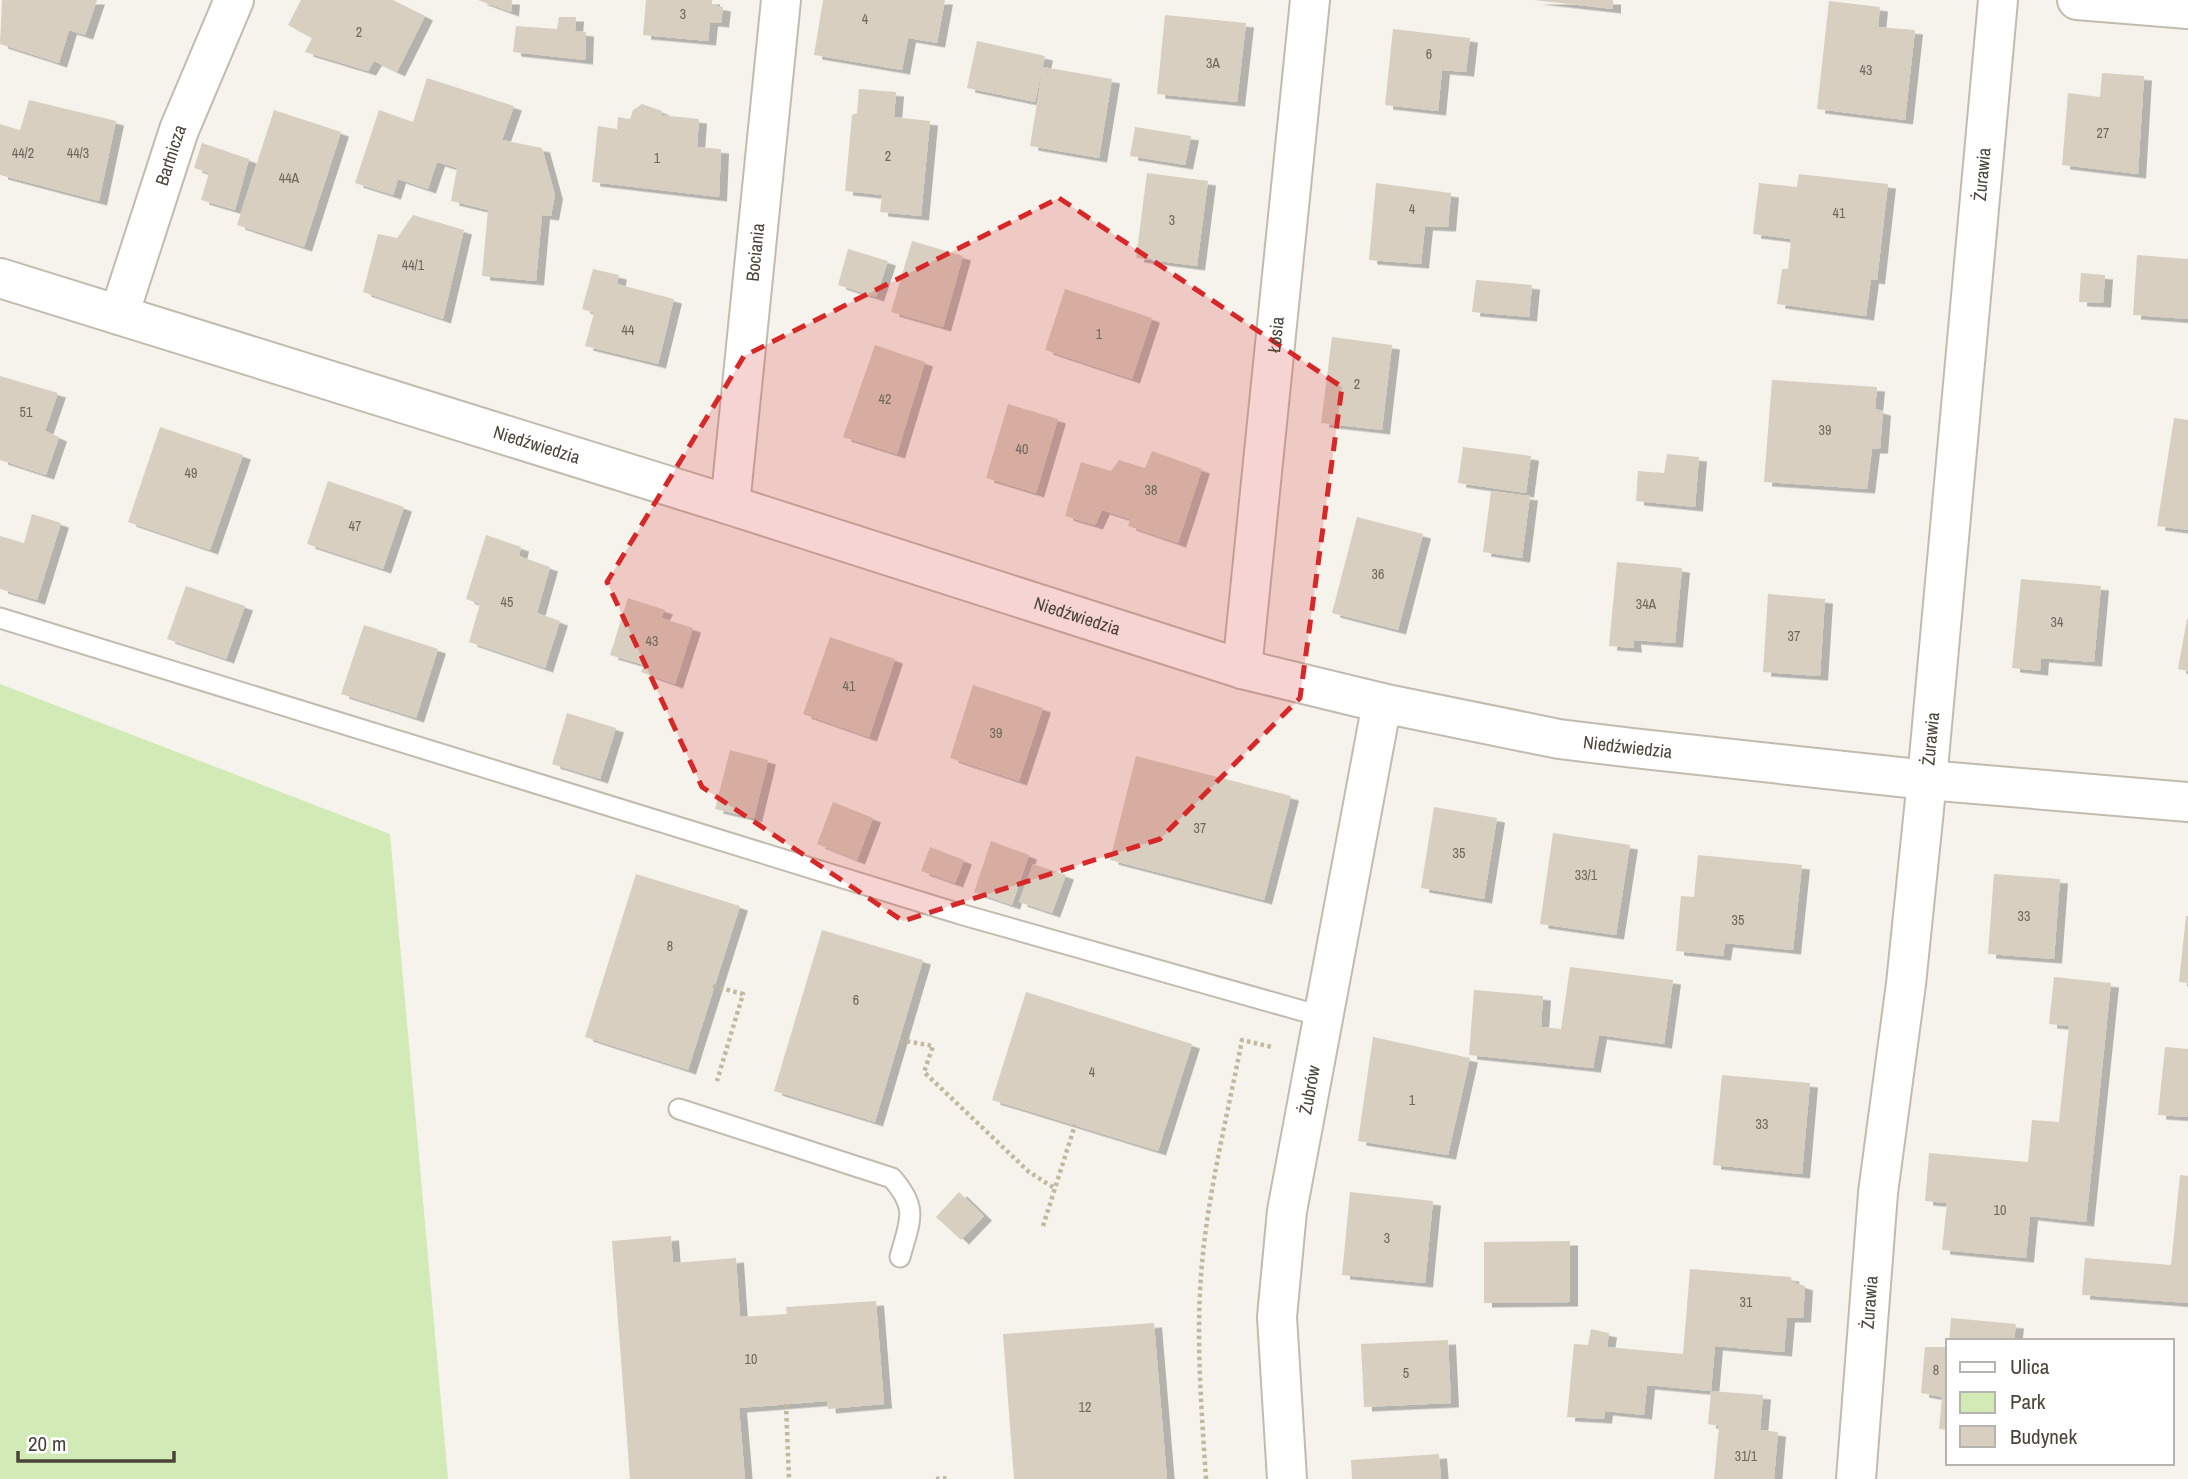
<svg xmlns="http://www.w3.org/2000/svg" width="2188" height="1479" viewBox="0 0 2188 1479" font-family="'Archivo Narrow',sans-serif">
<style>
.green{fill:#d2eab5}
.building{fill:#d8cfc1;filter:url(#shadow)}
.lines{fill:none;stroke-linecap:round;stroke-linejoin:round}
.service-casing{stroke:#c2bbae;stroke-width:23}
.minor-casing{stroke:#c2bbae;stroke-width:42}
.path{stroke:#c4b79f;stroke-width:4.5;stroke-dasharray:3.5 3.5;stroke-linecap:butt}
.service{stroke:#fff;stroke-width:19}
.minor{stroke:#fff;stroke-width:38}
.marked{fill:#d62828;fill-opacity:0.2;stroke:#d62828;stroke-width:5;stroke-dasharray:14 9;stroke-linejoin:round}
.labels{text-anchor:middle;stroke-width:5;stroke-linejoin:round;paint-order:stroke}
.number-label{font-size:14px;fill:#6e675b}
.street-label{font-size:18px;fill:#4b4439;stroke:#fff}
</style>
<defs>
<filter id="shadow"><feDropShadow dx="8" dy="4.5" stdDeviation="0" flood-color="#0004"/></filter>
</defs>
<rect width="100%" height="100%" fill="#f6f3ec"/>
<path class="green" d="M0,684L390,834L448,1479H0Z"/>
<path class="building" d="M2,0H97L85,35L69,30L59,63L0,44Z
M301,0H393L425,16L397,72L374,61L368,71L305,52L312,38L288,25Z
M479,0H512L511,12L478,0Z
M646,0H712V5L723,7L721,23L710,22L708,41L643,35Z
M823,0H945L937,43L908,38L902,70L814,55Z
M1534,0H1613V9Z
M1829,1L1880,7L1878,27L1915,30L1905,120L1817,109Z
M1165,15L1246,23L1237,102L1157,94Z
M559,17H576L575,31L586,32L585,60L513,52L516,26L557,29Z
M1393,29L1470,38L1466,72L1442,70L1438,111L1385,105Z
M977,41L1045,56L1035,102L967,88Z
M1043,67L1112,79L1099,158L1030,146Z
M2102,73L2144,76L2138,174L2062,165L2068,93L2100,97Z
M427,78L514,106L502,140L542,148L555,195L551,216L542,215L536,281L482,276L488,210L451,201L457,168L437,162L428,189L398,179L393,195L355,183L379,110L413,122Z
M859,89L896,92L894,117L930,121L921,216L880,212L882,195L845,191L852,115L857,113Z
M29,100L116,121L99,201L0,175V124L20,130Z
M642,104L662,111L661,115L699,119L697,147L721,149L719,197L592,182L598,126L617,129L618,117L630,119L633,110Z
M274,110L341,132L304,247L237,225Z
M1135,127L1191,136L1185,165L1130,156Z
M202,143L249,159L235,210L201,200L209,173L194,168Z
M1147,173L1208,181L1197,266L1136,258Z
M1799,174L1888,184L1877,280L1871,279L1866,316L1777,304L1782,269H1788L1791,239L1753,234L1759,183L1797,187Z
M1376,183L1451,193L1448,227L1425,226L1421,264L1369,260Z
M413,215L464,230L443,319L363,292L378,234L397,238Z
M912,241L963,256L943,327L891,312Z
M848,249L888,261L876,297L838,285Z
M2137,255L2188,259V319L2133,315Z
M593,269L619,275L617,284L674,299L658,364L585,346L594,313L582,309Z
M2081,273L2105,275L2103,303L2079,302Z
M1476,280L1532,285L1529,317L1472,312Z
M1065,289L1152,318L1132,379L1045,350Z
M1332,337L1392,345L1382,430L1321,423Z
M875,345L925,362L897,454L843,437Z
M0,376L58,393L45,431L59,437L46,475L0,460Z
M1772,380L1877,387L1875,409L1883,411L1880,449H1872L1867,489L1764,482Z
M1008,404L1058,419L1036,493L986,478Z
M2174,418L2188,420V530L2157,526Z
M160,427L243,455L210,550L128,522Z
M1463,447L1531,456L1526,493L1458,483Z
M1152,451L1202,469L1178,543L1128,526L1130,519L1102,510L1095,525L1065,516L1081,462L1111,471L1119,460L1145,468Z
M1667,454L1699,457L1695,507L1636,501L1638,471L1664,473Z
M328,481L404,507L383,569L307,544Z
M1491,491L1530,496L1522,558L1483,552Z
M32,514L61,523L37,600L0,589V536L24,543Z
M1357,517L1423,534L1398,630L1332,613Z
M486,535L521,547L519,556L550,567L537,613L560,621L545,668L469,642L480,604L466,599Z
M1617,562L1682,568L1675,643L1633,640L1634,648L1609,646Z
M2021,579L2101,586L2094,662L2041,658L2040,671L2012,668Z
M186,586L245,606L226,659L167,639Z
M1768,594L1825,599L1820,676L1763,672Z
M628,598L665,610L661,618L693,628L675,684L641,672L644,665L610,655Z
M2187,619H2188V671L2178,669Z
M364,625L438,649L416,718L341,694Z
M830,637L895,659L869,737L803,714Z
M973,685L1043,708L1019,781L950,758Z
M567,713L616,728L600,779L552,764Z
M730,750L768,760L754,818L715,809Z
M1136,756L1291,796L1264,900L1110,860Z
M833,802L873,818L857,860L817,844Z
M1434,807L1497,818L1484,899L1421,888Z
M1553,833L1630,845L1616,935L1540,924Z
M991,841L1029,855L1012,905L974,892Z
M930,847L964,860L955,883L921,871Z
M1698,855L1802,865L1793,950L1725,943L1723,956L1676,951L1681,896L1694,897Z
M1033,864L1066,875L1052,913L1019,902Z
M636,874L740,906L688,1070L585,1037Z
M1994,874L2060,879L2054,959L1988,954Z
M2186,916H2188V983L2179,982Z
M822,930L923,960L875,1122L774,1091Z
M1570,967L1673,980L1664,1044L1599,1035L1593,1068L1469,1055L1474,990L1543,996L1541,1027L1561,1029Z
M2054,977L2111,983L2086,1222L2030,1216L2026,1258L1942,1250L1947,1203L1925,1201L1929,1153L2028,1162L2032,1120L2059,1122L2069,1026L2049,1024Z
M1026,992L1192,1044L1158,1151L992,1100Z
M1373,1037L1470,1058L1448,1155L1358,1141Z
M2165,1047L2188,1049V1117L2158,1115Z
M1722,1075L1810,1083L1802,1174L1713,1165Z
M2180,1175L2188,1176V1303L2082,1295L2085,1258L2171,1265Z
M959,1192L984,1216L961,1240L936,1217Z
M1350,1192L1433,1201L1425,1283L1342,1275Z
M671,1236L673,1263L736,1258L740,1317L787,1314L786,1307L876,1301L884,1404L828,1409L827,1401L739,1408L745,1479H630L612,1241Z
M1570,1241V1302L1484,1303V1242Z
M1690,1269L1791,1277L1792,1282L1805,1286L1803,1318H1787L1784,1352L1715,1346L1711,1391L1647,1385L1644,1415L1605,1411L1604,1419L1567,1417L1574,1344L1588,1345L1591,1329L1609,1333L1607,1347L1683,1354Z
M1951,1318L2016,1324L2014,1341H1949Z
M1154,1323L1167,1479H1014L1003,1334Z
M1448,1340L1451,1403L1364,1407L1361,1344Z
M1925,1347H1948V1430L1939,1429L1942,1397L1921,1393Z
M1711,1391L1763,1395L1760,1430L1778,1432L1774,1479H1714L1719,1426L1708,1424Z
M1439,1454L1441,1479H1352L1351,1460Z"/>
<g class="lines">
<g class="service-casing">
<path id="service" d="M0,618L960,914L1324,1017
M679,1109L892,1178C919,1209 910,1220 900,1257"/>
</g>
<g class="minor-casing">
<g id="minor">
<path d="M2077,0L2188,9"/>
<path id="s1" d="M0,278L730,505L1242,669L1382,703L1559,739L1633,748L1927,780L2188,802"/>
<path id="s2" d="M119,315L179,130L234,0"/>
<path id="s3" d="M730,505L781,0"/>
<path id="s4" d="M1242,669L1310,0"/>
<path id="s5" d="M1287,1479L1277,1317L1287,1211L1382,703"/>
<path id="s6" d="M1856,1479L1878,1193L1906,984L1927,780L1998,0"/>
</g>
</g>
<path class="path" d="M713,986L743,994L717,1081
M900,1040L933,1046L924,1072L1029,1172L1056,1189
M1043,1226L1075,1125
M786,1404L789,1479
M936,1479L950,1478
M1206,1479C1202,1417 1197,1355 1200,1292C1204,1207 1226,1123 1242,1040L1272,1047"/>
<use href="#service" class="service"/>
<use href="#minor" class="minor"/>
</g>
<path class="marked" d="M1059,198L1342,387L1300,698L1160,839L903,921L702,787L607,582L744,356Z"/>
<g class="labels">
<g class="number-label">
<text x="683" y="19">3</text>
<text x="865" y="24">4</text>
<text x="359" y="37">2</text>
<text x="1429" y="59">6</text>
<text x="1213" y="68">3A</text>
<text x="1866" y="75">43</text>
<text x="2103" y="138">27</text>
<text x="23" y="158">44/2</text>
<text x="78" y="158">44/3</text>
<text x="888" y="161">2</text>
<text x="657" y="163">1</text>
<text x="289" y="183">44A</text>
<text x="1412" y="214">4</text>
<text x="1839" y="218">41</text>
<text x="1172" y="225">3</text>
<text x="413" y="270">44/1</text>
<text x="628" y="335">44</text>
<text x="1099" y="339">1</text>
<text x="1357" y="389">2</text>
<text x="885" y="404">42</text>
<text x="26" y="417">51</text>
<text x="1825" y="435">39</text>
<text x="1022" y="454">40</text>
<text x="191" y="478">49</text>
<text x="1151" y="495">38</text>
<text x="355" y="531">47</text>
<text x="1378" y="579">36</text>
<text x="507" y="607">45</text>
<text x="1646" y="609">34A</text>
<text x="2057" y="627">34</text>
<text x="1794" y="641">37</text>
<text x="652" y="646">43</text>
<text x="849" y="691">41</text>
<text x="996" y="738">39</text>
<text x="1200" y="833">37</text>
<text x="1459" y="858">35</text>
<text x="1586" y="880">33/1</text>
<text x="2024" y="921">33</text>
<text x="1738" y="925">35</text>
<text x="670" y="951">8</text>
<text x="856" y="1005">6</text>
<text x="1092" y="1077">4</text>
<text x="1412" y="1105">1</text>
<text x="1762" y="1129">33</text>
<text x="2000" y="1215">10</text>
<text x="1387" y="1243">3</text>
<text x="1746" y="1307">31</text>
<text x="751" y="1364">10</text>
<text x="1936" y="1375">8</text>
<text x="1406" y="1378">5</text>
<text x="1085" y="1412">12</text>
<text x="1746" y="1461">31/1</text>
</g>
<g class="street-label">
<text dy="6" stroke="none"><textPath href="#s2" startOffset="168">Bartnicza</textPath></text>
<text dy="6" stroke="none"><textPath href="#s6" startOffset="1311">Żurawia</textPath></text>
<text dy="6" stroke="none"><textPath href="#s3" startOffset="254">Bociania</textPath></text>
<text dy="6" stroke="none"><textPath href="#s4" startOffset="336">Łosia</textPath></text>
<text dy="6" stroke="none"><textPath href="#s1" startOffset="562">Niedźwiedzia</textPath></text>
<text dy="6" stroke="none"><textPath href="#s1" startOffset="1129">Niedźwiedzia</textPath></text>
<text dy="6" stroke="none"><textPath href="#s6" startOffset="744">Żurawia</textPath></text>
<text dy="6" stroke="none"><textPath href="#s1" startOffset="1696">Niedźwiedzia</textPath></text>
<text dy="6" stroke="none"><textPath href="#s5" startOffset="392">Żubrów</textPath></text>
<text dy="6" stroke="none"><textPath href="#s6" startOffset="177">Żurawia</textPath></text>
</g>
</g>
<rect x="1946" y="1339" width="228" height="126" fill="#ffffff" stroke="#b7b4b0" stroke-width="2"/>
<rect x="1960" y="1362" width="35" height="10" fill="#ffffff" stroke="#b7b4b0" stroke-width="2"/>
<text x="2010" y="1374" font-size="21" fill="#4b4439">Ulica</text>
<rect x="1960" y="1392" width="35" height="21" fill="#d2eab5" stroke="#b7b4b0" stroke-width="2"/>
<text x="2010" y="1409" font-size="21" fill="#4b4439">Park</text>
<rect x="1960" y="1426" width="35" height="21" fill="#d8cfc1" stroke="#b7b4b0" stroke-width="2"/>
<text x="2010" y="1444" font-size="21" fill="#4b4439">Budynek</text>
<path d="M18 1451v10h156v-10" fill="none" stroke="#4b4439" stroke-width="3.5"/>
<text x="28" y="1451" font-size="21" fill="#4b4439" stroke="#ffffff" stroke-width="5" paint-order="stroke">20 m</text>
</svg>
